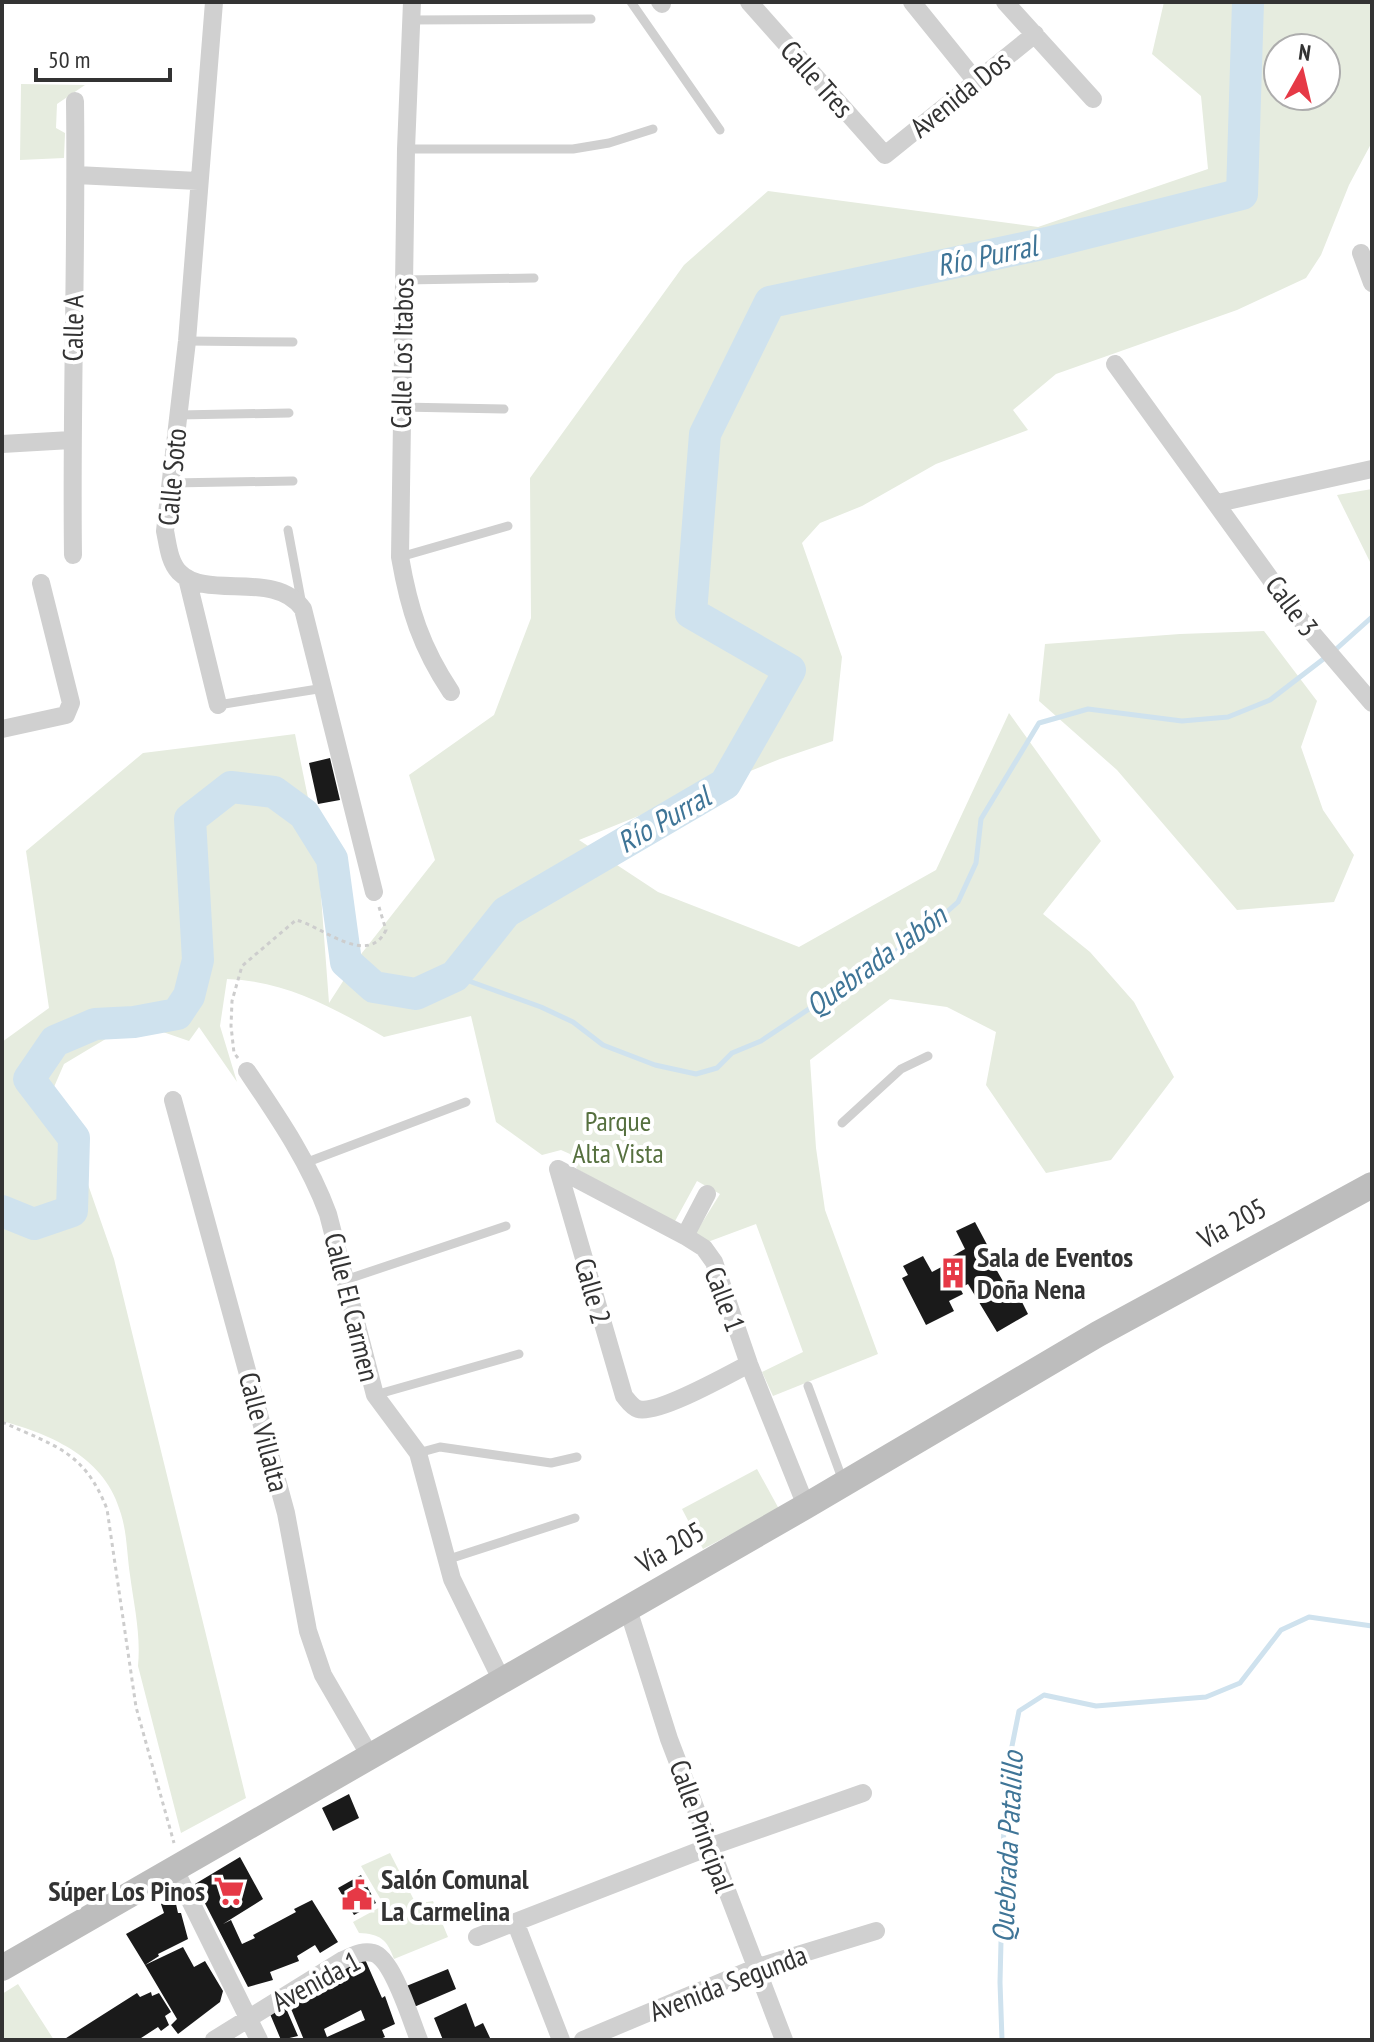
<svg xmlns="http://www.w3.org/2000/svg" width="1374" height="2042" viewBox="0 0 1374 2042" font-family="'PT Sans Narrow',sans-serif">
<style>
.green{fill:#e6ecdf;fill-rule:evenodd}
.lines{fill:none;stroke-linecap:round;stroke-linejoin:round}
.stream{stroke:#cfe2ee;stroke-width:5}
.river{stroke:#cfe2ee;stroke-width:32}
.building{fill:#1a1a1a;fill-rule:evenodd}
.path{stroke:#cdcdcd;stroke-width:3;stroke-dasharray:4 4;stroke-linecap:butt}
.service{stroke:#d0d0d0;stroke-width:9}
.minor{stroke:#d0d0d0;stroke-width:18}
.secondary{stroke:#bdbdbd;stroke-width:26}
.labels{text-anchor:middle;stroke-width:8;stroke-linejoin:round;paint-order:stroke}
.street-label{font-size:28px;fill:#333;stroke:#fff}
.park-label{font-size:28px;fill:#56703f;stroke:#fff}
.poi-label{font-size:28px;font-weight:bold;fill:#333;stroke:#fff;text-anchor:start}
.water-label{font-size:30px;font-style:italic;fill:#3f7597;stroke:#fff}
</style>
<rect width="100%" height="100%" fill="#fff"/>
<path class="green" d="M1164,2H1372V142L1349,185L1321,255L1306,278L1237,310L1056,374L1013,410L1028,430L936,464L862,506L820,523L802,543L842,657L833,741L780,759L579,840L658,892L799,947L936,870L1009,713L1101,841L1043,914L1090,952L1134,1002L1174,1077L1111,1160L1046,1173L986,1085L996,1032L947,1007L890,999L810,1060L816,1148L825,1210L878,1354L773,1396L762,1372L803,1352L756,1224L705,1243L695,1234L720,1194L697,1181L674,1223L577,1169L570,1154L561,1150L542,1155L496,1122L471,1016L384,1037C334,1008 286,981 227,979L220,1026L237,1082L199,1027L189,1041L134,1022L64,1064L54,1087L114,1259L246,1798L181,1833L138,1666C141,1634 134,1606 130,1575C127,1555 127,1533 121,1514C106,1458 53,1435 2,1421V1042L49,1008L26,851L143,753L295,734L317,842L329,1003L358,958L435,860L409,775L494,715L531,618L530,478L684,265L768,191L1038,227L1208,169L1201,96L1152,54ZM1278,48H1326V96H1278Z
M21,84L85,85L57,104L56,128L65,133L64,158L20,160Z
M1372,489V566L1337,495Z
M1264,631L1317,701L1301,747L1323,810L1354,855L1334,902L1237,910L1117,770L1039,701L1045,644L1180,634Z
M757,1469L779,1509L703,1549L682,1509Z
M390,1853L416,1904L433,1901L448,1937L394,1959C387,1939 380,1934 359,1933L353,1922L384,1905L361,1866Z
M18,1984L54,2040H2V1994Z"/>
<g class="lines">
<path class="stream" d="M1334,651L1372,617
M455,976L541,1007L573,1022L603,1045L655,1065L696,1074L717,1068L732,1053L761,1041L923,933L958,902L976,863L981,819L1039,723L1088,709L1182,721L1228,717L1270,700L1326,657
M1002,2040L1000,1982L1005,1781L1019,1711L1044,1695L1096,1706L1206,1697L1240,1683L1281,1630L1309,1617L1372,1626"/>
<path class="river" d="M2,1211L34,1224L72,1211L74,1138L29,1079L55,1041L95,1024L134,1022L177,1014L189,996L198,960L190,819L231,787L274,792L304,814L332,859L346,962L374,987L416,994L455,976L506,912L725,784L790,670L691,613L705,434L770,302L1047,243L1242,194L1248,2"/>
</g>
<path class="building" d="M330,758L340,800L318,804L309,763Z
M975,1222L992,1254L1007,1246L1017,1265L1005,1271L1003,1266L996,1269L1004,1283L1010,1278L1028,1314L997,1332L968,1284L960,1288L963,1294L949,1301L954,1311L926,1325L902,1278L908,1275L903,1266L923,1256L932,1272L949,1263L947,1259L965,1249L956,1231Z
M349,1794L359,1818L333,1831L322,1808Z
M240,1857L263,1899L223,1924L231,1920L242,1944L255,1938L253,1935L296,1912L294,1909L312,1900L338,1942L320,1953L315,1945L297,1956L299,1961L270,1972L273,1980L248,1987L195,1884Z
M361,1875L376,1903L354,1915L338,1888Z
M167,1901L176,1904L178,1913H181L188,1939L158,1954L159,1956L145,1965L126,1934L164,1913L161,1904Z
M183,1947L194,1967L205,1961L223,1991L220,2002L178,2034L171,2025L177,2019L145,1965Z
M364,1957L382,1998L385,1996L395,2024L382,2030L385,2037L378,2040H304L289,2004L301,1999L303,2002L316,1994L310,1982L322,1976L326,1985L334,1982L330,1971ZM361,2010L365,2020L327,2037L324,2029Z
M448,1969L456,1989L414,2007L404,1987Z
M151,1992L152,1996L159,1993L171,2012L165,2016L169,2025L161,2031L158,2027L138,2040H63L137,1993L140,1997Z
M466,2003L475,2027L483,2023L491,2040H443L434,2018Z
M285,2006L298,2036L281,2040L270,2014Z"/>
<g class="lines">
<path class="path" d="M238,1058L234,1053L231,1026L232,1001L242,966L296,920C322,926 368,968 386,930L379,907
M2,1422C55,1446 84,1451 107,1509L136,1707L174,1843"/>
<path class="service" d="M631,2L720,130
M411,20L591,19
M406,149H573L609,143L653,129
M404,280L534,278
M187,341L293,342
M401,407L504,409
M178,415L289,413
M171,483L293,481
M288,530L302,605
M400,557L508,526
M218,705L324,688
M842,1123L901,1069L928,1056
M305,1163L466,1102
M345,1280L506,1226
M808,1386L843,1481
M375,1395L519,1354
M418,1453L440,1447L551,1463L577,1457
M446,1560L575,1518"/>
<path class="minor" d="M214,2L187,341L165,531C168,545 169,561 179,572C207,601 275,569 303,609L374,892
M412,2L406,149L400,557C409,609 421,647 451,692
M660,2L662,4
M749,2L885,155L1035,34
M912,2L975,80
M1005,2L1093,99
M76,175L198,181
M1361,253L1372,283
M1115,364L1295,613L1372,703
M2,444L71,440
M1218,503L1372,469
M73,555C71,404 77,252 75,101
M187,578L218,705
M2,729L66,715L71,703L41,583
M247,1071C278,1117 309,1162 328,1214L375,1395L418,1453L452,1579L501,1679
M173,1100L286,1513L308,1631L323,1675L370,1756
M558,1169L685,1236L704,1248L714,1262L749,1364L806,1506
M558,1169L624,1396C628,1401 632,1407 638,1409C657,1415 728,1375 749,1364
M685,1236L707,1194
M628,1609L669,1739L784,2040
M175,1870L259,2040
M516,1924L561,2040
M477,1937L709,1847L863,1793
M214,2040L343,1960C353,1956 362,1950 373,1953C393,1958 411,2021 419,2040
M583,2040L755,1968L876,1931"/>
<path class="secondary" d="M2,1968L806,1506L1098,1334L1372,1185"/>
</g>
<defs>
<g id="building-bare" transform="scale(2.4)"><path d="M-4-6H4V6H1V3H-1V6H-4ZM-2.5-4.3h1.7v1.8h-1.7ZM.8-4.3h1.7v1.8H.8ZM-2.5-1h1.7V.8h-1.7ZM.8-1h1.7V.8H.8Z" fill="#e63946" stroke="#fff" stroke-width="2.5" paint-order="stroke"/></g>
<g id="supermarket-bare" transform="scale(2.4)"><path d="M-6-5.5h2.5l.6 2H6L4.5 2H-2.5L-4.4-4H-6ZM-1.5 3.2a1.3 1.3 0 1 0 .1 0ZM3 3.2a1.3 1.3 0 1 0 .1 0Z" fill="#e63946" stroke="#fff" stroke-width="2.5" paint-order="stroke"/></g>
<g id="civic-bare" transform="scale(2.4)"><path d="M-.6-6.5H3V-4.5H.6V-3L4-1V1h2V6H-6V1h2V-1L-.6-3ZM-1.2 2.5V6h2.4V2.5Z" fill="#e63946" stroke="#fff" stroke-width="2.5" paint-order="stroke"/></g>
</defs>
<g fill-rule="evenodd">
<use href="#building-bare" x="953" y="1273"/>
<use href="#supermarket-bare" x="229" y="1891"/>
<use href="#civic-bare" x="357" y="1895"/>
</g>
<g class="labels">
<g class="street-label">
<text transform="translate(817 79) rotate(48)" y="10">Calle Tres</text>
<text transform="translate(960 94) rotate(-39)" y="10">Avenida Dos</text>
<text transform="translate(73 328) rotate(-89)" y="10">Calle A</text>
<text transform="translate(402 353) rotate(-89)" y="10">Calle Los Itabos</text>
<text transform="translate(172 477) rotate(-85)" y="10">Calle Soto</text>
<text transform="translate(1292 606) rotate(53)" y="10">Calle 3</text>
<text transform="translate(1232 1223) rotate(-29)" y="10">Vía 205</text>
<text transform="translate(593 1291) rotate(74)" y="10">Calle 2</text>
<text transform="translate(725 1299) rotate(69)" y="10">Calle 1</text>
<text transform="translate(352 1307) rotate(76)" y="10">Calle El Carmen</text>
<text transform="translate(264 1432) rotate(75)" y="10">Calle Villalta</text>
<text transform="translate(670 1547) rotate(-30)" y="10">Vía 205</text>
<text transform="translate(702 1826) rotate(70)" y="10">Calle Principal</text>
<text transform="translate(316 1981) rotate(-28)" y="10">Avenida 1</text>
<text transform="translate(728 1983) rotate(-21)" y="10">Avenida Segunda</text>
</g>
<g class="park-label">
<text x="618" y="1131">Parque<tspan x="618" dy="32">Alta Vista</tspan></text>
</g>
<g class="poi-label">
<text x="977" y="1267">Sala de Eventos<tspan x="977" dy="32">Doña Nena</tspan></text>
<text x="381" y="1889">Salón Comunal<tspan x="381" dy="32">La Carmelina</tspan></text>
<text x="205" y="1901" text-anchor="end">Súper Los Pinos</text>
</g>
<g class="water-label">
<text transform="translate(987 256) rotate(-12)" y="10">Río Purral</text>
<text transform="translate(664 820) rotate(-30)" y="10">Río Purral</text>
<text transform="translate(876 961) rotate(-36)" y="10">Quebrada Jabón</text>
<text transform="translate(1008 1847) rotate(-87)" y="10">Quebrada Patalillo</text>
</g>
</g>
<rect width="1374" height="2042" fill="none" stroke="#333333" stroke-width="8"/>
<g transform="translate(1302 72) rotate(8)"><circle r="38" fill="#ffffff" stroke="#adadad" stroke-width="2"/>
<path d="M0-6L14 30L0 20L-14 30Z" fill="#e63946"/>
<text y="-12" font-size="22" font-weight="bold" text-anchor="middle" fill="#333333">N</text>
</g>
<path d="M36 68v12h134v-12" fill="none" stroke="#333333" stroke-width="4"/>
<text x="48" y="68" font-size="24" fill="#333333" stroke="#ffffff" stroke-width="6" paint-order="stroke">50 m</text>
</svg>
